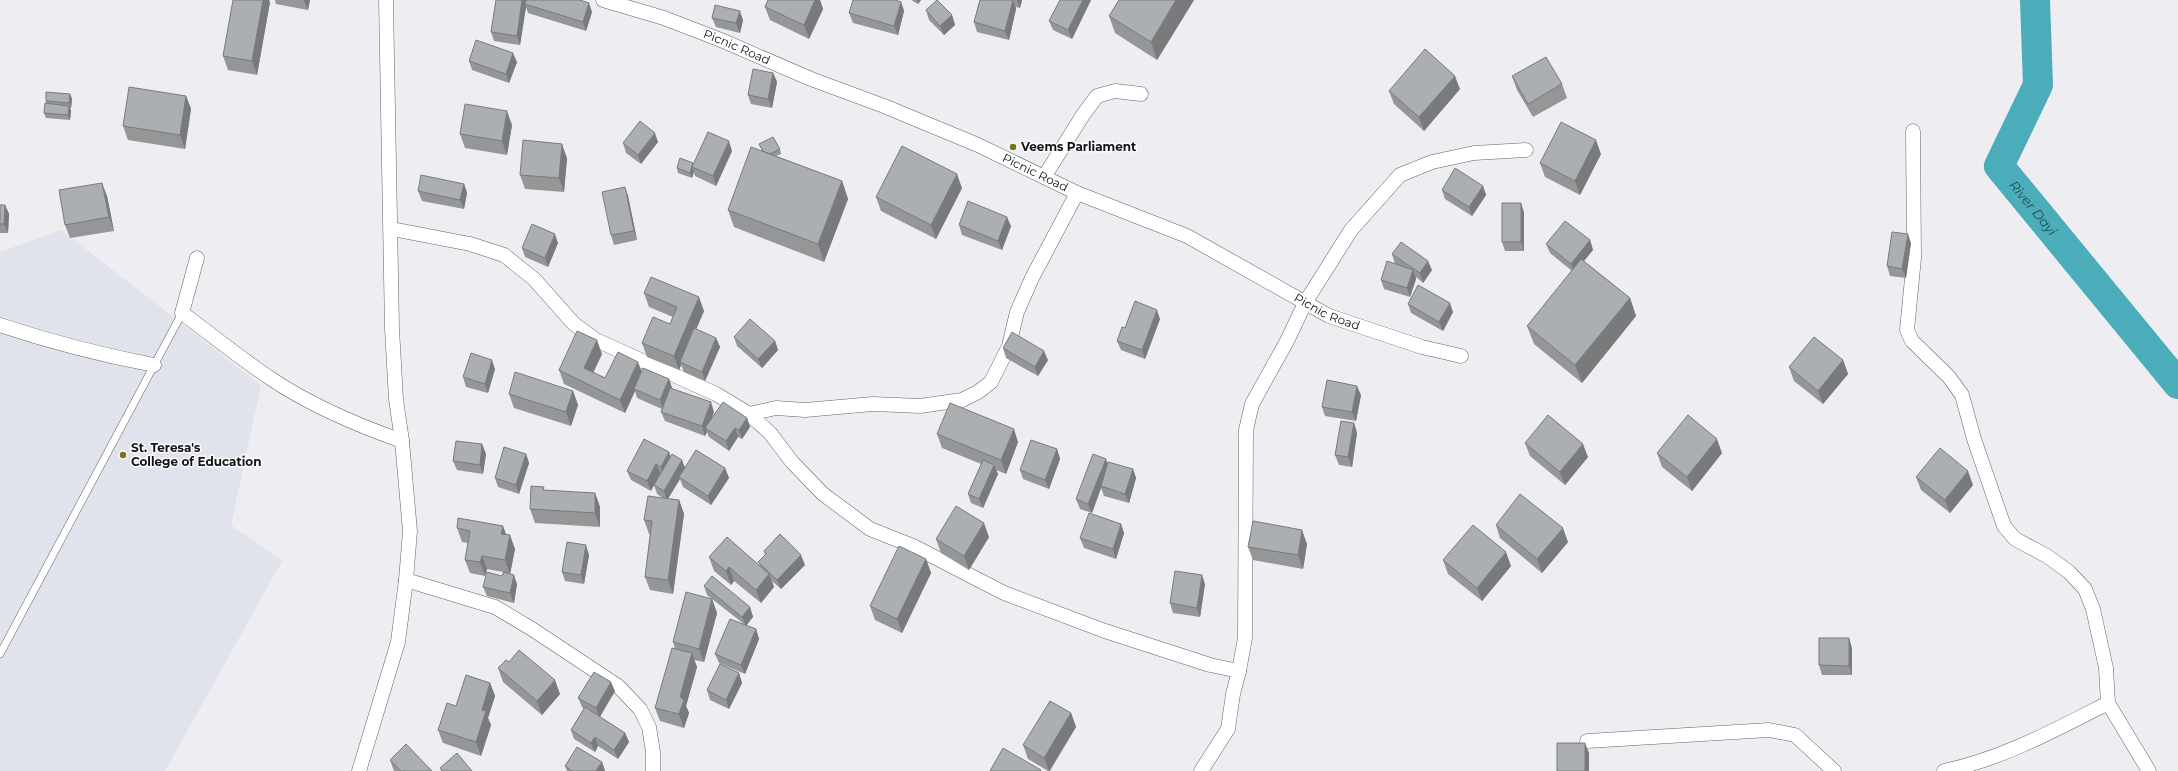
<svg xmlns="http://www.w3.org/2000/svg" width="2178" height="771" viewBox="0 0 2178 771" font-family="Montserrat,sans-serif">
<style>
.built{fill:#e0e2ec}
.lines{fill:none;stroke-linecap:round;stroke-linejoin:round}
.river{stroke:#4bacba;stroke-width:30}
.lane-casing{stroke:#636466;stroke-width:8}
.street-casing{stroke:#636466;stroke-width:15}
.lane{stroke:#fff;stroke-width:7}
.street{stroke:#fff;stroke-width:14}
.wall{fill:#949698}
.shaded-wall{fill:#787a7c}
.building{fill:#acafb1;stroke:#787a7c}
.poi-dot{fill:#797417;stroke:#fbfcff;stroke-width:1.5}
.labels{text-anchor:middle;stroke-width:3;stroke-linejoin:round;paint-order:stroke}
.street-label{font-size:12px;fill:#131314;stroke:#fbfcff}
.poi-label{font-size:12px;font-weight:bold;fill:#131314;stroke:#fbfcff;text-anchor:start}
.water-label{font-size:13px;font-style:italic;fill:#214d53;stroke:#fbfcff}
</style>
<rect width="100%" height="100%" fill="#eeeef2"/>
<path class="built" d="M61,230L261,385L231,525L282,561L165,771H0V252Z"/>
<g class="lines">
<path class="river" id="s1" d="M2035,0L2038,85L1999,166L2178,384"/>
<g class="lane-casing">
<path id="lane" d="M0,654L182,313"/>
</g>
<g class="street-casing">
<g id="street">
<path id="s2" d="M603,0L664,18L721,40L811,79L884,106L978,145L1077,193L1187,236L1329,316L1422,347L1461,356"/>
<path d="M1913,131L1914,258L1907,330L1912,341L1949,377L1962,395L1974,439L2004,526L2015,539L2047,556L2069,572L2085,589L2093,609L2106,668L2108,703L2149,771"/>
<path d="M1044,177L1083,115L1097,96L1115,91L1141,94"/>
<path d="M392,229L470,244L504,255L534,279L574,324L596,340L716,394L749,414L770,433L792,462L823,494L870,529L913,546L1004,593L1105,631L1210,665L1239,671"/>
<path d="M197,258L182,313C212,335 240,358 270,378C311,406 357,425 402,441"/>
<path d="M0,325C51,342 102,355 154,365"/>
<path d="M749,414L776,408L805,410L873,404L920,406L962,400L978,392L991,382L1009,346L1017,312L1032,278L1077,193"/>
<path d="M406,580L495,607L532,629L618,686L640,709L649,727L653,752V771"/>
<path d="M1587,741L1769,730L1795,735L1834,771"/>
<path d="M359,771L398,642L406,580L410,531L402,441L396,399L392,329L386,0"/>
<path d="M1201,771L1228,729L1233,694L1239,671L1245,638L1246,430L1252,404L1287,341L1305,303L1351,230L1400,175L1432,162L1474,153L1526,150"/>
<path d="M1944,771C2002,759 2055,730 2108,703"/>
</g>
</g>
<use href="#lane" class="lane"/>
<use href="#street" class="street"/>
</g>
<path class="wall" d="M275,0H310L308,10L276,4Z
M496,0L592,12L586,31L528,13L526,7L520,45L494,41L491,32Z
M768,0H820L823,9L809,39L770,20L765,7Z
M911,0H921L918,4Z
M980,0H1022L1020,8L1016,7V9L1009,40L977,32L974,22Z
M1060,0H1091L1072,39L1053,30L1049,21Z
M1119,0H1194L1157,60L1115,33L1109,16Z
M270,2L257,75L228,70L223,56Z
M901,2L904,11L898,35L853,23L849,13Z
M926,10L952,15L955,25L944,35L929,20Z
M712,18L743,20L740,33L716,27Z
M469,61L517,62L509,83L472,70Z
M773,73L777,82L772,108L751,104L748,95Z
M1512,76L1562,84L1567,98L1533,117L1517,90Z
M1460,89L1424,131L1394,104L1389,91Z
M70,94L72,99L71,108H70L71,111L70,120L46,118L44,113L46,103V101Z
M186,96L191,109L185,149L128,140L123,126Z
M512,125L507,155L465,148L460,134Z
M658,142L641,164L626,153L623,143Z
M759,144L780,149L781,154L776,156L842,181L848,199L824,262L734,227L728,210L762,151Z
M732,151L716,186L695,176L694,172L692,178L678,173L677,168Z
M1601,154L1580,195L1545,177L1540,163Z
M567,158L564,192L525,189L520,175Z
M464,184L467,193L464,209L422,201L418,191Z
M1483,186L1486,195L1472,216L1445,199L1442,190Z
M625,187L628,196L637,240L614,245L611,235Z
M962,188L936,239L881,211L876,197Z
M107,196L114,231L70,238L65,225Z
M1521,203L1524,213V251H1505L1502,242Z
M0,205H5L9,214L8,233H0Z
M959,225L1011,226L1002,250L962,235Z
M1590,240L1593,250L1584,261L1630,298L1636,316L1582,383L1534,344L1527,326L1572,271L1550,253L1546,244Z
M558,243L548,267L525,257L522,248Z
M1911,243L1906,278L1890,276L1887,266Z
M1392,254L1432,270L1423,283L1416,277V279L1410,297L1384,289L1381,280L1395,264Z
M644,293L704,311L696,329L716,338L720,347L705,381L684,372L681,365L679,370L647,357L642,343L670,324L673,317L649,307Z
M1408,304L1453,312L1443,331L1411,313Z
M1160,319L1145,359L1121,350L1117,341L1125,328Z
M734,337L775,341L778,350L762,368L737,346Z
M1003,348L1048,360L1038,376L1006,358Z
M602,354L593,372L605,378L641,372L669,379L672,388L714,412L711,419L747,418L750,427L742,439L738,437L729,451L709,437L707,432L705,436L665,421L661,412L662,409L637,398L635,391L625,413L564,384L559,370Z
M1843,360L1848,374L1823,404L1794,381L1789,367Z
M495,369L488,393L466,387L463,377Z
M573,391L578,405L571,426L514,408L509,394Z
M1361,395L1356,421L1325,416L1322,407Z
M1354,423L1357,433L1352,467L1339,465L1335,455Z
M937,434L1018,442L1006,474L996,470L998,474L983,508L971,503L968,494L981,464L942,448Z
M1525,443L1588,457L1565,485L1530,456Z
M482,444L486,454L483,474L457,470L453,461Z
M1057,449L1060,459L1049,489L1023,479L1020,470Z
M669,452L671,457L685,468H725L729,478L711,505L683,487L680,479L668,499L679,500L684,514L673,594L650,590L645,577L650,534H649L644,520L663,498L657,494L654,485L651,491L631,480L627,471Z
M1657,453H1722L1692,491L1662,467Z
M526,454L529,463L519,494L498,487L495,478Z
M1108,464L1133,469L1136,478L1129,503L1104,496L1101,488L1092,513L1080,509L1076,499Z
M1916,477L1973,485L1950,513L1921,490Z
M595,493L600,507V527L535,523L530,509Z
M1121,524L1124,533L1116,559L1084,548L1080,538Z
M1496,525L1568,542L1542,573L1500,538Z
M457,528L506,535L515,549L510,574L507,573L517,584L514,603L487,596L483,587L502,576L503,572L487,569L485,576L470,573L465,560L468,543L462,542Z
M989,537L969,570L941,553L936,539Z
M1307,544L1303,569L1253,560L1248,547Z
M764,551L805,565L781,589L772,581L774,587L761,603L734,581L731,585L714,571L709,557L760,565L758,562L765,555Z
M589,555L584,584L565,581L562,572Z
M926,559L931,573L902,633L875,620L870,606Z
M1443,560L1511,566L1482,601L1448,574Z
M1205,584L1200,617L1173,613L1170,603Z
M704,586L750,607L753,617L746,625L756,629L759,639L745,674L719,663L715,654L744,624L707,595Z
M712,599L717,613L704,662L694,660L697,667L686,706L689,713L684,728L660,721L655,708L675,649L673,642Z
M1852,648V675H1822L1819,665Z
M498,668L560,694L542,715L503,682Z
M739,673L742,683L729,709L710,700L707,690Z
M490,683L495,696L488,718L491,725L481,756L443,743L438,730L456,706Z
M615,691L600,717L625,733L629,742L618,759L598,746L595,752L574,739L571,730L584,709L582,707L578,698Z
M1071,713L1076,727L1050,771H1048L1028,759L1023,745Z
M390,760L432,771H394Z
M602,762L605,771H567L565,766Z"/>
<path class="shaded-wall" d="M263,0H269L270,2L257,75L252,61Z
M304,0H310L308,10L304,1Z
M522,0H527L525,4L526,7L520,45L517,36Z
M815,0H820L823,9L809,39L804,25Z
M917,0H921L918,4Z
M1013,0L1016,9L1009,40L1005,31Z
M1017,0H1022L1020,8Z
M1083,0H1091L1072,39L1068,30Z
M1176,0H1194L1157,60L1151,42Z
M901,2L904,11L898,35L894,26Z
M589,3L592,12L586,31L583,22Z
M740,11L743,20L740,33L736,23Z
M952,15L955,25L944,35L940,26Z
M513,53L517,62L509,83L506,74Z
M773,73L777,82L772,108L768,99Z
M1455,76L1460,89L1424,131L1419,117Z
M70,94L72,99L71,108L69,103Z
M186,96L191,109L185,149L180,135Z
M69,106L71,111L70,120L68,115Z
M507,111L512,125L507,155L502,141Z
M655,133L658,142L641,164L638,155Z
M1596,140L1601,154L1580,195L1575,181Z
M729,141L732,151L716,186L713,176Z
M562,144L567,158L564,192L559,178Z
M693,163L692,167L694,172L692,178L690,173Z
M957,174L962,188L936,239L931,225Z
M842,181L848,199L824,262L818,244Z
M102,183L107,196L114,231L109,217Z
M464,184L467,193L464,209L460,200Z
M1483,186L1486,195L1472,216L1469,207Z
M625,187L628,196L637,240L634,231Z
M1521,203L1524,213V251L1521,242Z
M5,205L9,214L8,233L4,224Z
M1007,217L1011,226L1002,250L998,241Z
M555,234L558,243L548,267L545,258Z
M1908,234L1911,243L1906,278L1902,269Z
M1590,240L1593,250L1574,273L1571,264Z
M1428,261L1432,270L1423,283L1420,273Z
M1413,270L1416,279L1410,297L1407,288Z
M699,297L704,311L682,363L680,362L681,365L679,370L674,356Z
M1630,298L1636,316L1582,383L1575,365Z
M1450,303L1453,312L1443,331L1439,322Z
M1157,310L1160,319L1145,359L1142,350Z
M716,338L720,347L705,381L702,372Z
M597,340L602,354L589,382L584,368Z
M775,341L778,350L762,368L758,359Z
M1044,351L1048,360L1038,376L1035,367Z
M492,360L495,369L488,393L485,384Z
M1843,360L1848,374L1823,404L1818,391Z
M638,362L643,375L634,389L635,391L625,413L620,400Z
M669,379L672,388L663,409L660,400Z
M1357,386L1361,395L1356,421L1352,412Z
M573,391L578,405L571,426L566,412Z
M711,402L714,412L708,429L705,428L707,432L705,436L702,426Z
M747,418L750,427L742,439L739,430Z
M1354,423L1357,433L1352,467L1348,457Z
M735,428L738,437L729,451L726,441Z
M1014,429L1018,442L1006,474L1001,460Z
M1717,439L1722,453L1692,491L1687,477Z
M482,444L486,454L483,474L480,465Z
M1583,444L1588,457L1565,485L1560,472Z
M1057,449L1060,459L1049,489L1045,480Z
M669,452L672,461L665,476L661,467Z
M526,454L529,463L519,494L516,485Z
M1106,459L1109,468L1101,486V488L1092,513L1088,504Z
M682,460L686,470L679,477L680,479L667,500L664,491Z
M656,464L660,473L651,491L647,481Z
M994,465L998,474L983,508L979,499Z
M725,468L729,478L711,505L708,496Z
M1133,469L1136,478L1129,503L1125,494Z
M1968,471L1973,485L1950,513L1945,500Z
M595,493L600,507V527L595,513Z
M679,500L684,514L673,594L668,580Z
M984,523L989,537L969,570L964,556Z
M1121,524L1124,533L1116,559L1113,549Z
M503,526L508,539L501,534Z
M1563,528L1568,542L1542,573L1537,559Z
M1302,530L1307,544L1303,569L1298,555Z
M510,535L515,549L510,574L505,560Z
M586,545L589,555L584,584L581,575Z
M1506,552L1511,566L1482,601L1477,588Z
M801,555L805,565L781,589L777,580Z
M482,556L487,569L485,576L480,562Z
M926,559L931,573L902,633L897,619Z
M729,567L734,581L731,585L726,571Z
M769,574L774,587L761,603L756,590Z
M514,575L517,584L514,603L510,593Z
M1202,575L1205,584L1200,617L1197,608Z
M712,599L717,613L704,662L699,649Z
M750,607L753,617L746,626L742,617Z
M756,629L759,639L745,674L741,665Z
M1849,638L1852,648V675L1849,666Z
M692,653L697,667L686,706L689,713L684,728L679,714L680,697Z
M739,673L742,683L729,709L726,700Z
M555,680L560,694L542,715L537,701Z
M611,682L615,691L599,718L596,708Z
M490,683L495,696L488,718L491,725L481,756L476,742L482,710Z
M1071,713L1076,727L1049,771L1044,758Z
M625,733L629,742L618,759L614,750Z
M595,737L598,746L595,752L591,743Z
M1585,743L1589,753V771H1585Z
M602,762L605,771H596Z"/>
<path class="building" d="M233,0H263L252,61L223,56Z
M496,0H522L517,36L491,32Z
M526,0H580L589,3L583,22L525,4Z
M768,0H815L804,25L765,7Z
M853,0H895L901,2L894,26L849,13Z
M937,0L952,15L940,26L926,10Z
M980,0H1013L1005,31L974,22Z
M1060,0H1083L1068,30L1049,21Z
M1119,0H1176L1151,42L1109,16Z
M715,5L740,11L736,23L712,18Z
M476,40L513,53L506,74L469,61Z
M1425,49L1455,76L1419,117L1389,91Z
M1546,57L1562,84L1528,104L1512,76Z
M753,69L773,73L768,99L748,95Z
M129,87L186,96L180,135L123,126Z
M46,92L70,94L69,103L46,101Z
M45,103L69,106L68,115L44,113Z
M465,104L507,111L502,141L460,134Z
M640,121L655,133L638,155L623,143Z
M1561,122L1596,140L1575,181L1540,163Z
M708,132L729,141L713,176L692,167Z
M773,137L780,149L770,154L763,151L759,144Z
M523,140L562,144L559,178L520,175Z
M902,146L957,174L931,225L876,197Z
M751,147L842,181L818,244L728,210Z
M680,158L693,163L690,173L677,168Z
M1455,168L1483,186L1469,207L1442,190Z
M421,175L464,184L460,200L418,191Z
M102,183L109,217L65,225L59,190Z
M625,187L634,231L611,235L602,192Z
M968,201L1007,217L998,241L959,225Z
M1502,203H1521V242H1502Z
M0,205H5L4,224H0Z
M1565,221L1590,240L1571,264L1546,244Z
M532,224L555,234L545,258L522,248Z
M1892,232L1908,234L1902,269L1887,266Z
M1401,242L1428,261L1420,273L1392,254Z
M1581,259L1630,298L1575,365L1527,326Z
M1387,261L1413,270L1407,288L1381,280Z
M651,277L699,297L674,356L642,343L653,317L670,324L677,307L644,293Z
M1418,285L1450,303L1439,322L1408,304Z
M1135,301L1157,310L1142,350L1117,341L1122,327L1125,328Z
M750,319L775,341L758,359L734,337Z
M694,328L716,338L702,372L680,362Z
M577,331L597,340L584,368L605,378L618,352L638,362L620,400L559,370Z
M1012,332L1044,351L1035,367L1003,348Z
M1814,337L1843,360L1818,391L1789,367Z
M471,353L492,360L485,384L463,377Z
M643,368L669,379L660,400L634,389Z
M515,372L573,391L566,412L509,394Z
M1327,380L1357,386L1352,412L1322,407Z
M670,388L711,402L702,426L661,412Z
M723,402L747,418L739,430L735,428L726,441L705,428Z
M950,403L1014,429L1001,460L937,434Z
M1548,415L1583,444L1560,472L1525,443Z
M1688,415L1717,439L1687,477L1657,453Z
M1341,421L1354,423L1348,457L1335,455Z
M644,439L669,452L661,467L656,464L647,481L627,471Z
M1031,440L1057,449L1045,480L1020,470Z
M456,441L482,444L480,465L453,461Z
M504,447L526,454L516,485L495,478Z
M1940,448L1968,471L1945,500L1916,477Z
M696,450L725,468L708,496L679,477Z
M672,454L682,460L664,491L654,485Z
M1093,454L1106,459L1088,504L1076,499Z
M983,460L994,465L979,499L968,494Z
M1108,462L1133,469L1125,494L1101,486Z
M531,486L544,487L543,490L595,493V513L530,509Z
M1520,494L1563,528L1537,559L1496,525Z
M648,496L679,500L668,580L645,577L652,521L644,520Z
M956,506L984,523L964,556L936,539Z
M1089,513L1121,524L1113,549L1080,538Z
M458,518L503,526L501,534L510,535L505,560L482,556L480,562L465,560L470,531L457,528Z
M1253,521L1302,530L1298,555L1248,547Z
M1473,525L1506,552L1477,588L1443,560Z
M780,534L801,555L777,580L758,562L766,554L764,551Z
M727,537L769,574L756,590L729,567L726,571L709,557Z
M567,542L586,545L581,575L562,572Z
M899,546L926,559L897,619L870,606Z
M1175,571L1202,575L1197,608L1170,603Z
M487,572L502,576L504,572L514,575L510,593L483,587Z
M712,576L750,607L742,617L704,586Z
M686,592L712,599L699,649L673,642Z
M730,619L756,629L741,665L715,654Z
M1819,638H1849V666L1819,665Z
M672,648L692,653L680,697L684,700L679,714L655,708Z
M519,650L555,680L537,701L498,668L506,660L509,662Z
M720,664L739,673L726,700L707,690Z
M594,672L611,682L596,708L578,698Z
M466,675L490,683L482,710L486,711L476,742L438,730L447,703L456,706Z
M1050,701L1071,713L1044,758L1023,745Z
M585,707L625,733L614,750L595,737L591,743L571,730Z
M1557,743H1585V771H1557Z
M406,744L432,771H401L390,760Z
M577,747L602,762L596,771H572L565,766Z
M1003,748L1041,770L1040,771H990Z
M457,753L472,771H442L440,768Z"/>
<g class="poi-dot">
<circle cx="1013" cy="147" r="4"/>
<circle cx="123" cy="455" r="4"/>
</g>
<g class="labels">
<g class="street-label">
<text dy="4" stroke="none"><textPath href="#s2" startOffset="142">Picnic Road</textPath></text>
<text dy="4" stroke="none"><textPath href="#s2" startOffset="466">Picnic Road</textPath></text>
<text dy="4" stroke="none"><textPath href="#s2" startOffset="790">Picnic Road</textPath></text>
</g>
<g class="poi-label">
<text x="1021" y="151">Veems Parliament</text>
<text x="131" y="452">St. Teresa's<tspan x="131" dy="14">College of Education</tspan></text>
</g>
<g class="water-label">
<text dy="5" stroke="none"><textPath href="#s1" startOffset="229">River Dayi</textPath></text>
</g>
</g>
</svg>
